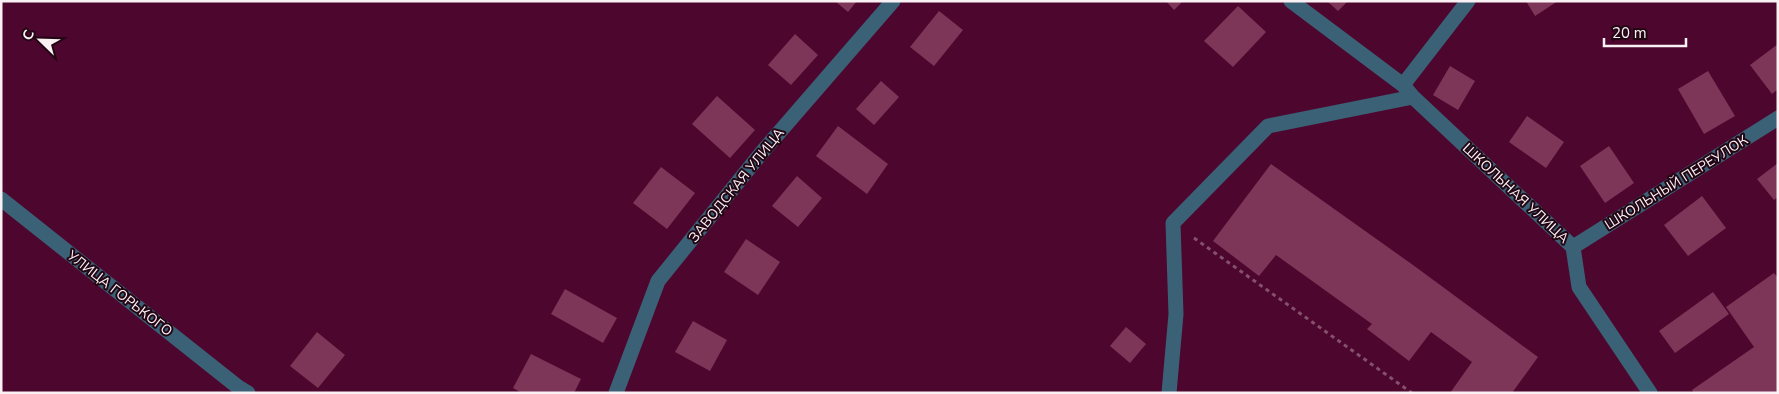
<svg xmlns="http://www.w3.org/2000/svg" width="1779" height="394" viewBox="0 0 1779 394" font-family="'Nunito Sans',sans-serif">
<style>
.building{fill:#7e3658}
.lines{fill:none;stroke-linecap:round;stroke-linejoin:round}
.path{stroke:#84516d;stroke-width:3;stroke-dasharray:4 4;stroke-linecap:butt}
.minor{stroke:#3b6176;stroke-width:15}
.labels{text-anchor:middle;stroke-width:4;stroke-linejoin:round;paint-order:stroke}
.street-label{font-size:14px;fill:#faf1f4;stroke:#220614}
</style>
<rect width="100%" height="100%" fill="#4d062d"/>
<path class="building" d="M835,1H857L848,12Z
M1166,1H1183L1174,10Z
M1327,1H1348L1338,11Z
M1526,1H1558L1535,16Z
M1238,6L1266,32L1233,67L1204,41Z
M939,11L963,30L934,66L910,47Z
M795,34L818,55L791,85L768,65Z
M1778,44V89L1772,94L1750,65Z
M1450,66L1475,81L1458,110L1433,95Z
M1708,71L1735,116L1704,134L1678,89Z
M881,81L899,97L874,125L856,109Z
M717,96L755,130L730,158L692,124Z
M1527,116L1564,142L1546,168L1509,142Z
M838,126L888,164L867,194L816,156Z
M1609,146L1634,183L1605,203L1580,166Z
M1778,163V197L1774,200L1757,179Z
M1271,164L1413,265L1538,357L1512,393H1450L1472,362L1431,332L1409,361L1367,329L1372,324L1276,255L1259,276L1213,241Z
M661,167L695,193L667,229L633,203Z
M797,176L822,198L798,227L772,206Z
M1702,196L1726,228L1688,256L1664,225Z
M746,239L780,262L758,295L724,272Z
M1774,273L1778,278V393H1694L1692,390L1754,347L1726,307Z
M565,289L617,318L603,343L551,314Z
M1713,292L1729,314L1675,353L1659,331Z
M693,321L727,340L710,371L675,352Z
M1126,327L1146,344L1130,363L1110,346Z
M317,332L345,355L318,388L290,366Z
M531,354L581,379L574,393H522L513,388Z"/>
<g class="lines">
<path class="path" d="M1194,238L1412,393"/>
<path class="minor" d="M1291,1L1403,85L1413,97L1573,247L1579,287L1650,393
M1403,85L1468,1
M1,199L238,387L248,393
M1573,247L1778,118
M616,393L658,281L763,151L893,1
M1169,393L1176,314L1173,223L1268,126L1413,97"/>
</g>
<g class="labels">
<g class="street-label">
<text transform="translate(1676 182) rotate(-32)" y="5">ШКОЛЬНЫЙ ПЕРЕУЛОК</text>
<text transform="translate(736 185) rotate(-51)" y="5">ЗАВОДСКАЯ УЛИЦА</text>
<text transform="translate(1516 193) rotate(43)" y="5">ШКОЛЬНАЯ УЛИЦА</text>
<text transform="translate(120 293) rotate(38)" y="5">УЛИЦА ГОРЬКОГО</text>
</g>
</g>
<rect width="1779" height="394" fill="none" stroke="#faf1f4" stroke-width="5"/>
<g transform="translate(40 40) rotate(293)" stroke="#220614" stroke-width="4" paint-order="stroke">
<path d="M0-4L9 19L0 12L-9 19Z" fill="#faf1f4"/>
<text y="-8" font-size="14" font-weight="bold" text-anchor="middle" fill="#faf1f4">С</text>
</g>
<path d="M1604 38v8h82v-8" fill="none" stroke="#faf1f4" stroke-width="2.5"/>
<text x="1612" y="38" font-size="15" fill="#faf1f4" stroke="#220614" stroke-width="4" paint-order="stroke">20 m</text>
</svg>
